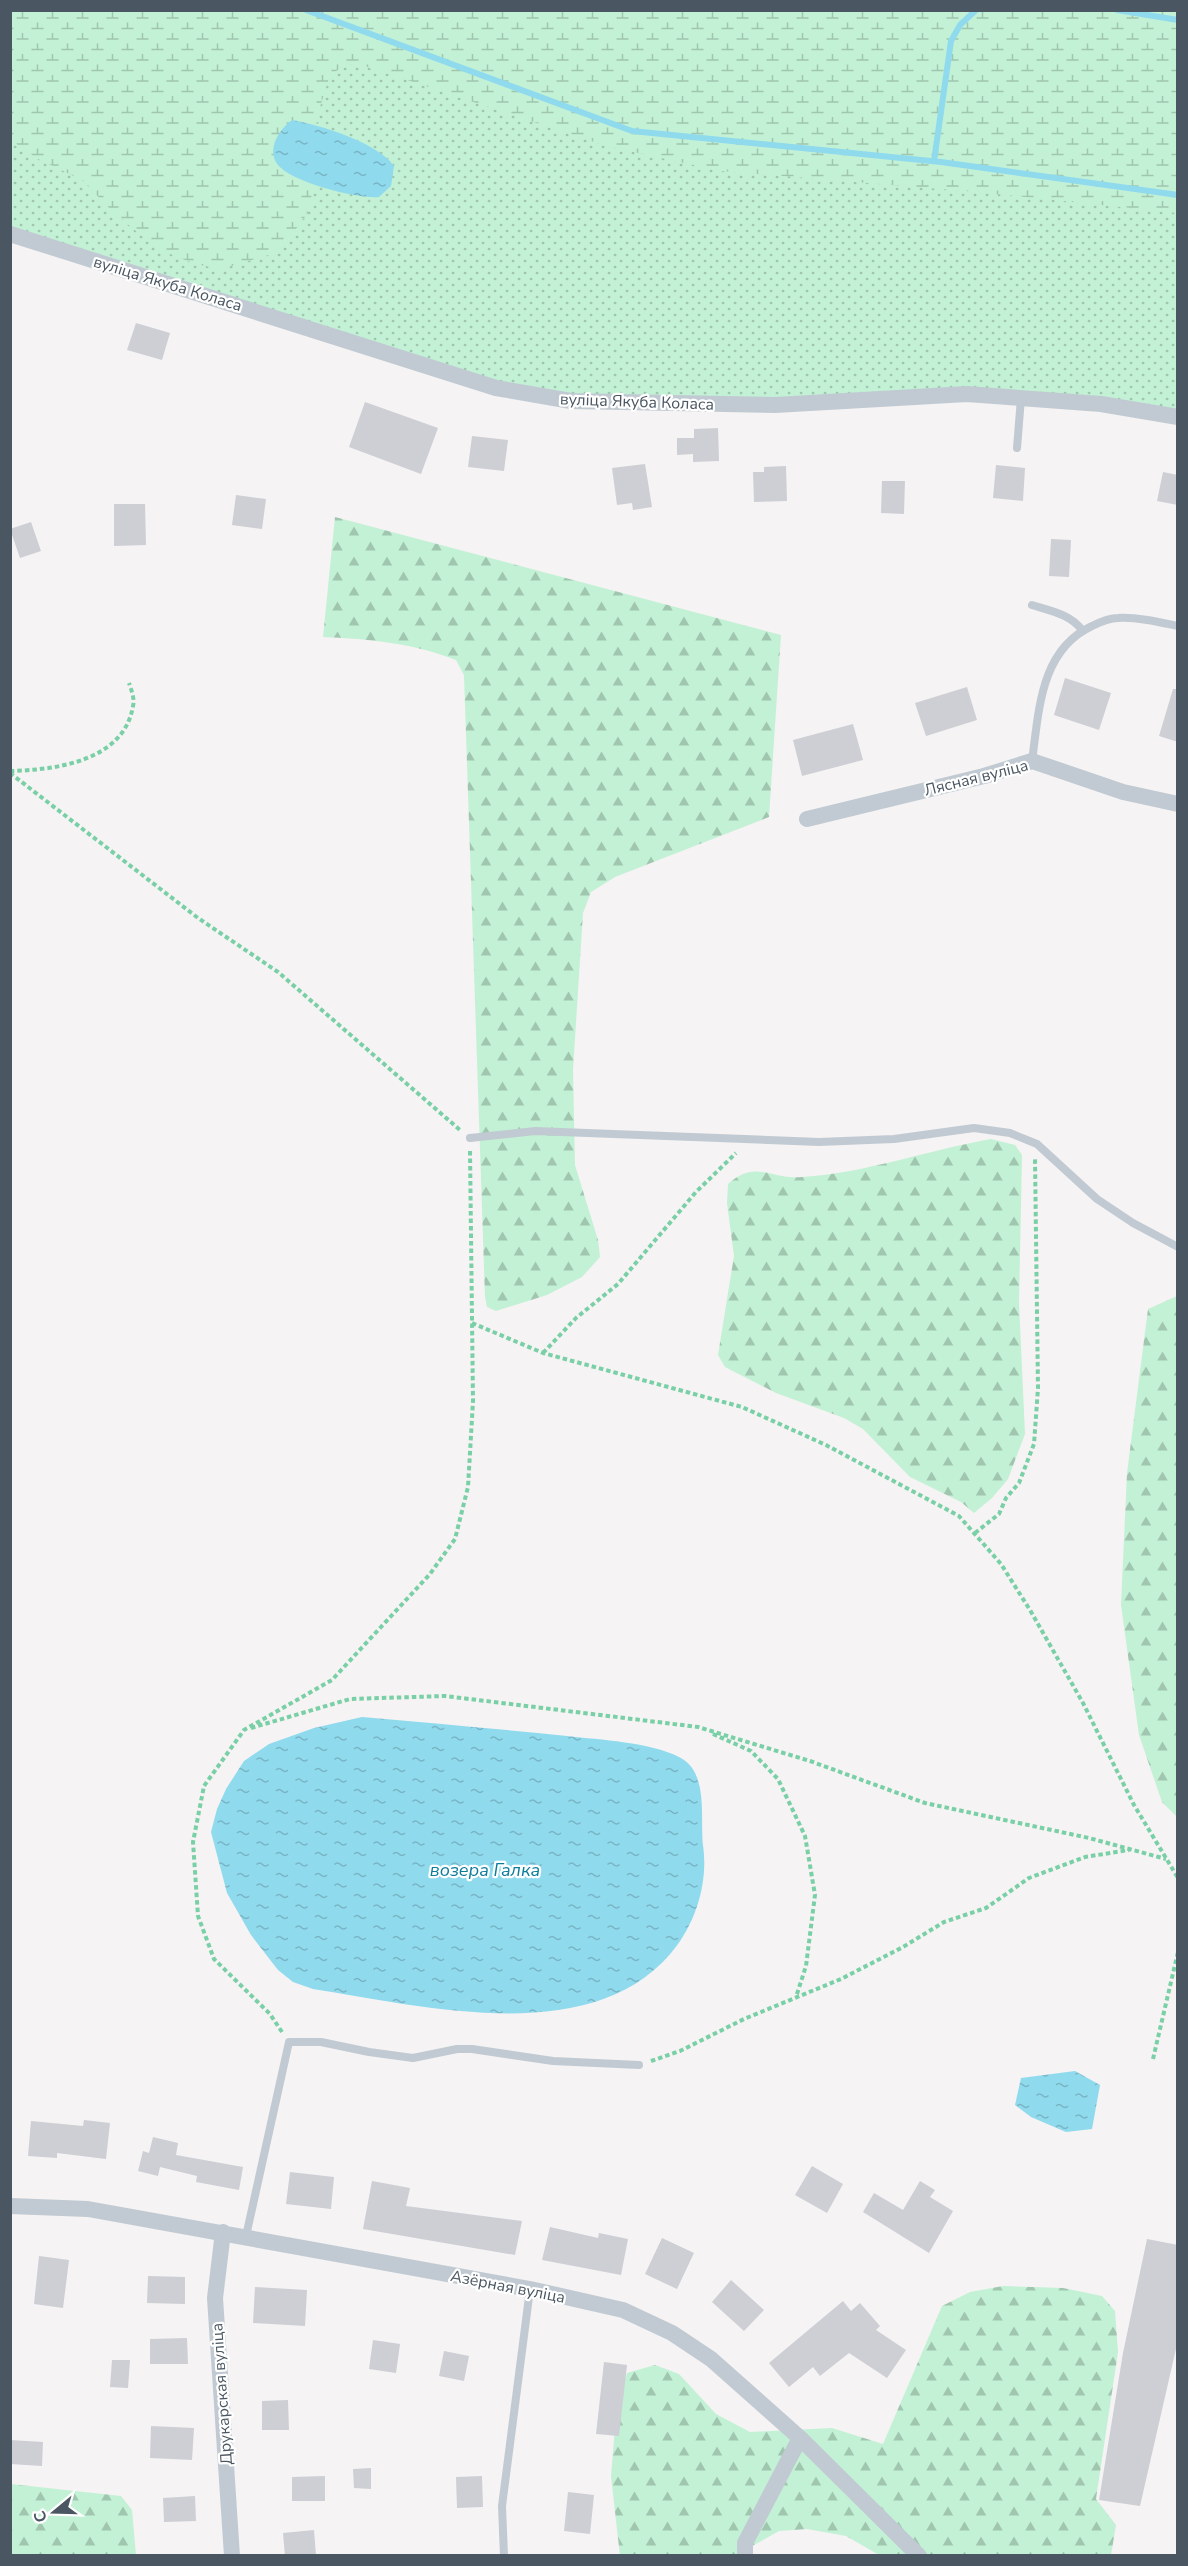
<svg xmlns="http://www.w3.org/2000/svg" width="1188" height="2566" viewBox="0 0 1188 2566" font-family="'Nunito Sans',sans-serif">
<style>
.grass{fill:url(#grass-dots)}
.forest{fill:url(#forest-firs)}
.wetland{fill:url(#wetland-marsh)}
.water{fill:url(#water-ripples)}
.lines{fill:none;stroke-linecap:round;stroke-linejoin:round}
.stream{stroke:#90daee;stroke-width:6}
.building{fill:#cdcfd5}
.path{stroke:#7ad0a6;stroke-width:4;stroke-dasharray:4.5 3;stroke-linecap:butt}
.service{stroke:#c1cad2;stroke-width:8}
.minor{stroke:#c1cad2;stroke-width:16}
.labels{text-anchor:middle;stroke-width:4.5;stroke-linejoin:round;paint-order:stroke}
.street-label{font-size:16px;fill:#4a5661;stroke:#fff}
.water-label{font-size:18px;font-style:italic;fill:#0c7c9b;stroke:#fff}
</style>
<defs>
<pattern id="grass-dots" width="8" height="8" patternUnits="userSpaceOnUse" patternTransform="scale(1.5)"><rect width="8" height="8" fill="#c3f1d5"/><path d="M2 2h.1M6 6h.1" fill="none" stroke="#a0c6b0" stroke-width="1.8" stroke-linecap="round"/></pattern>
<pattern id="forest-firs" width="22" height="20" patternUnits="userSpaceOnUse" patternTransform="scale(1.5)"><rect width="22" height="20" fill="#c3f1d5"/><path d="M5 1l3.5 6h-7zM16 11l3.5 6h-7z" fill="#a0c6b0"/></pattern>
<pattern id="wetland-marsh" width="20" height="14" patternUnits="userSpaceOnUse" patternTransform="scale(1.5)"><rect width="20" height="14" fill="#c3f1d5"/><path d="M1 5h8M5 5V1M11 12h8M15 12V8" fill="none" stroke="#a0c6b0"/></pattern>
<pattern id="water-ripples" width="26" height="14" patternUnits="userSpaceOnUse" patternTransform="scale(1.5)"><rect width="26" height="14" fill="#90daee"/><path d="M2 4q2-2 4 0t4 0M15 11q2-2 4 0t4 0" fill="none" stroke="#78b4c4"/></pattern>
</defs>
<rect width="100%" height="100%" fill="#f5f3f3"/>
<path class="grass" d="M11,11H1177V417L967,394L571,401L496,388L11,234Z"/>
<path class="forest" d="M335,517L781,635L769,817L615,877L591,892L583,913L573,1070L575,1165L598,1240L600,1257L582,1277L547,1295L496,1311L487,1307L485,1297L464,675L456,660C413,643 369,639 323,637Z
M991,1139L1015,1145L1022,1155L1019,1303L1025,1434L1008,1479L992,1498L974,1513L961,1502L910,1477L863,1429L844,1418L776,1393L725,1367L718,1355L734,1256L727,1203L728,1184C756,1159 772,1180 802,1177C866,1173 928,1150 991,1139Z
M1177,1296V1817L1162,1802L1139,1735L1121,1605L1127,1473L1148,1309Z
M1003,2286L1063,2288L1102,2296L1115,2311L1118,2352L1096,2499L1116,2525L1111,2555H879L846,2536L807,2529L779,2531L747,2549V2555L620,2556L611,2476L617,2403L627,2373L655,2365L679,2374L716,2414L750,2432L832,2428L883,2444L942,2306L970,2292Z
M11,2484L121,2496L132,2510L136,2555H11Z"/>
<path class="wetland" d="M10,11H1177V213L977,192L721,171L606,146L368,67L347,64L330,75L320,107L310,210L279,252L221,269L195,264L158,249L114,213L82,180L36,158L11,140Z"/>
<path class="water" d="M292,120C320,125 377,142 394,166L391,186L379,197C357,199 297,183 281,168C264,153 278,130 292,120Z
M362,1717C431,1723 499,1729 567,1736C601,1740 649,1742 679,1757C709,1771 700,1818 703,1845C708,1879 698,1916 678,1944C600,2052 425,2006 313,1989L293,1982L278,1970L251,1935L227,1893L211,1832L217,1809L226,1789L244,1761L269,1744L314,1728Z
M1075,2071L1100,2085L1092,2129L1066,2132L1031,2117L1015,2105L1021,2078Z"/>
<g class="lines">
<path class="stream" d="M306,10L632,131L941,162L1178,195
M1117,10L1178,20
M934,161L951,41L960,25L976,10"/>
</g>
<path class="building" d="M136,323L170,333L162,360L127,350Z
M365,402L438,428L421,474L349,447Z
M718,428L719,461L693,462V454L677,455V438H694V429Z
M472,436L508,440L504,471L468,467Z
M645,464L652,507L633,510L632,503L617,505L612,468Z
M996,465L1025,468L1023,501L993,498Z
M786,466L787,501L754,502L753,472H764V467Z
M1163,472L1178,475V505L1157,501Z
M882,481H905L904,514L881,513Z
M236,495L266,499L262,529L232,525Z
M114,504H145L146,545L114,546Z
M31,522L41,551L20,558L10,529Z
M1051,539L1071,540L1069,577L1049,576Z
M1065,678L1111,693L1099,730L1054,715Z
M967,687L977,720L926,736L915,703Z
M1173,689H1178V742L1159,736Z
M853,724L863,760L802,776L793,740Z
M84,2120L110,2123L106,2159L57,2153V2158L28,2156L31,2121L83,2126Z
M153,2137L178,2143L176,2155L243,2167L239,2190L196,2182L197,2176L160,2167L158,2176L138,2171L143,2151L149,2153Z
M812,2166L843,2184L827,2213L795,2195Z
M290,2172L334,2177L331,2209L286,2204Z
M372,2181L410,2188L406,2206L522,2221L515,2255L363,2229Z
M920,2181L935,2190L930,2197L953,2211L929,2253L863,2212L874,2193L903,2210Z
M550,2227L598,2238L599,2233L628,2239L621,2275L542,2260Z
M662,2238L694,2253L677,2289L645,2274Z
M1147,2239L1178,2245V2340L1140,2506L1099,2500L1123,2353Z
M39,2256L69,2260L63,2308L34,2304Z
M148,2276L185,2277V2304L147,2303Z
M731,2280L764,2310L744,2331L712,2302Z
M255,2287L307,2290L305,2326L253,2323Z
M843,2301L851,2311L860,2303L880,2326L876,2330L906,2350L887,2378L849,2353L820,2376L813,2367L789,2387L769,2363Z
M187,2338L188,2364H150V2339Z
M373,2340L400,2344L396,2373L369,2369Z
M444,2351L469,2356L464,2381L439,2376Z
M112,2360H130L128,2388L110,2387Z
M604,2362L627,2365L619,2436L596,2434Z
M288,2400L289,2430H262V2401Z
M151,2426L194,2428L192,2460L150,2458Z
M10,2440L43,2442L42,2466L10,2464Z
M371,2468V2489L354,2488L353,2469Z
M325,2476V2501H292V2477Z
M482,2476L483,2507L457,2508L456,2477Z
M568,2492L594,2495L590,2534L564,2531Z
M195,2496L196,2521L164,2522L163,2498Z
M314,2530L316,2556H285L283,2533Z"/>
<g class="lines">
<path class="path" d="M10,771C56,770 124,761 133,706C135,699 131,689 129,683
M10,773L198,918L278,972L460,1130
M472,1323L543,1353L742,1407L826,1445L959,1516L1001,1564L1030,1610L1083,1703L1134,1805L1178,1878
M543,1353L576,1318L618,1284L696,1192L736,1153
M975,1533L999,1514L1006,1498L1019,1483L1034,1444L1038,1388L1035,1159
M251,1728L350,1699L445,1696L698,1727L810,1761L925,1803L1089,1838L1166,1859
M713,1734L751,1751L778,1779L805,1836L815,1895L806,1966L796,1997
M282,2032L270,2014L214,1959L198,1916L193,1842L204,1786L244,1730L332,1680L430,1574L455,1539L468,1487L473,1401L470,1151
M1153,2059L1178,1952
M651,2061L680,2051L744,2019L841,1979L903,1947L944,1922L986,1908L1029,1878L1085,1857L1129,1850"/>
<path class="service" d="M1017,448L1021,398
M1032,605C1051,611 1070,614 1082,630
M1032,761C1039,711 1040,650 1092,626C1100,622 1110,618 1118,618C1138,617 1159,622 1178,626
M470,1138L535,1131L819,1142L894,1139L974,1128L1010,1133L1037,1144L1097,1199L1133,1223L1178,1247
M246,2236L289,2042H321L369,2052L413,2058L457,2049H472L553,2061L639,2065
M504,2556L502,2506L530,2289"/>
<path class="minor" d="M10,234L496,388L571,401L775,405L967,394L1101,404L1178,417
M807,819L984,776L1032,761L1123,792L1178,804
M10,2206L88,2209L530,2289L623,2310L672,2333L711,2359L800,2438L919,2556
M223,2232L215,2298L232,2556
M745,2556V2543L800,2438"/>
</g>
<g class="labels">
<g class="street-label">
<text transform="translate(168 283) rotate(17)" y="6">вуліца Якуба Коласа</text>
<text transform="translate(637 401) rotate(2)" y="6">вуліца Якуба Коласа</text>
<text transform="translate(976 777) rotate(-14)" y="6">Лясная вуліца</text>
<text transform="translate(508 2286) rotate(11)" y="6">Азёрная вуліца</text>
<text transform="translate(221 2394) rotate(-94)" y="6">Друкарская вуліца</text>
</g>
<g class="water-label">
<text x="485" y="1876">возера Галка</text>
</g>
</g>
<rect width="1188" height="2566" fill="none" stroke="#4a5661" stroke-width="24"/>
<g transform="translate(54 2512) rotate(251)" stroke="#ffffff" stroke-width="4.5" paint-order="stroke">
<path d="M0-4.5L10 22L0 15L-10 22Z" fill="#4a5661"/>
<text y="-9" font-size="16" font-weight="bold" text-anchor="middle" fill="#4a5661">С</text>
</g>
</svg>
